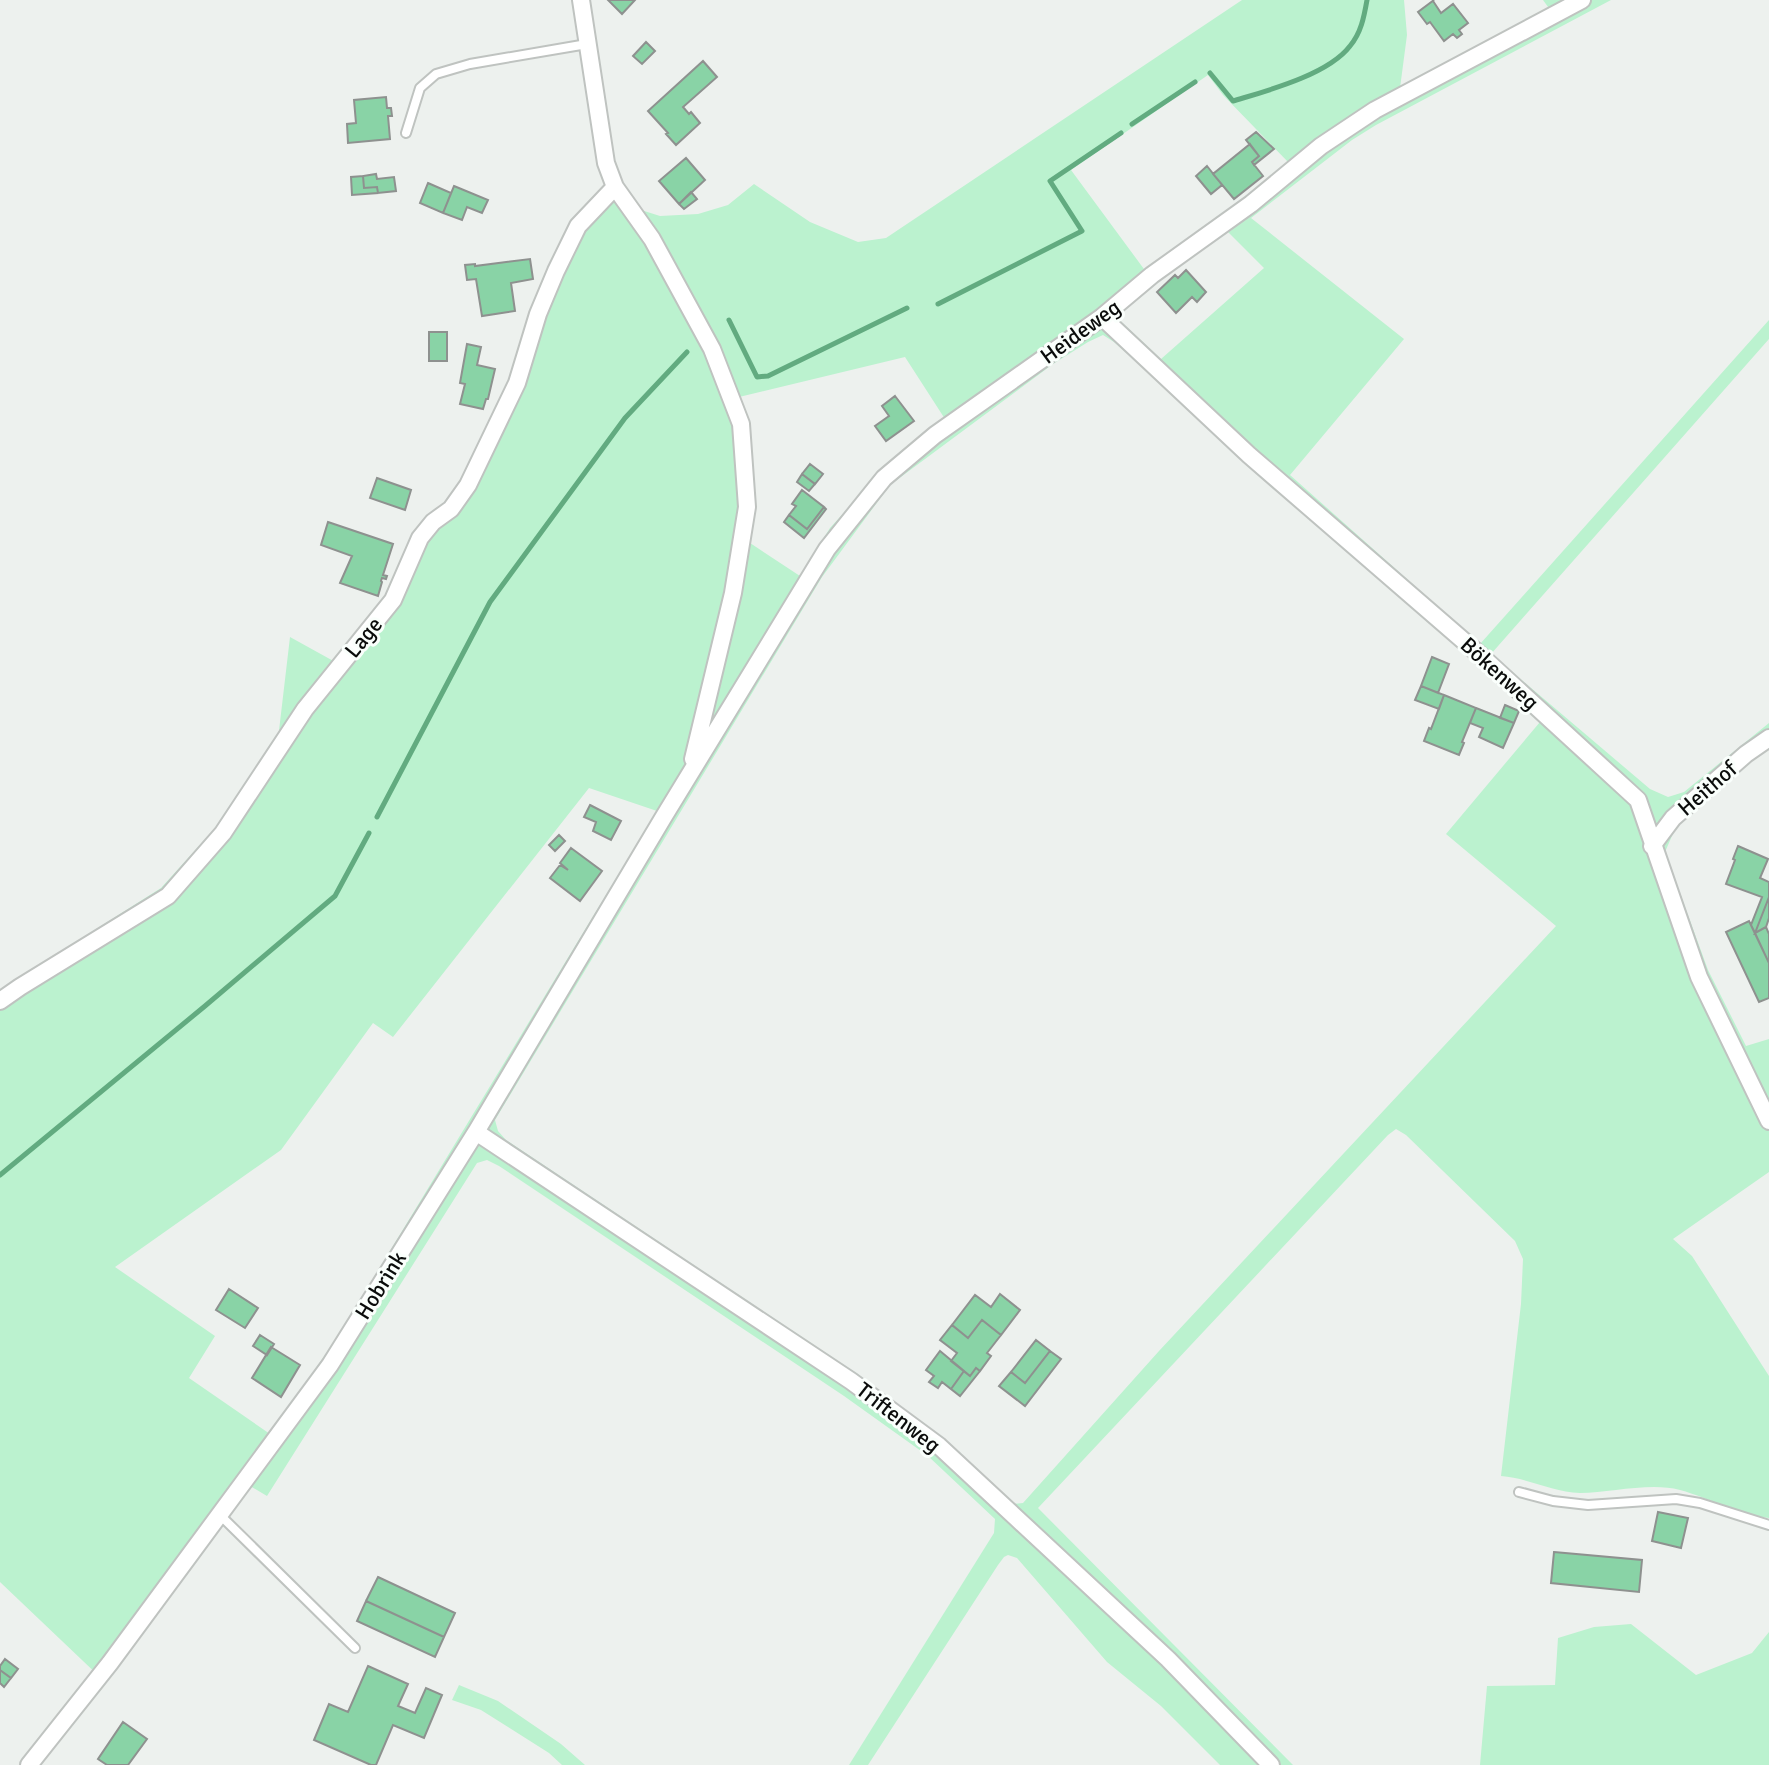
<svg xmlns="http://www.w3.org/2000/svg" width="1769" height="1765" viewBox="0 0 1769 1765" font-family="Signika,sans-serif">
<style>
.green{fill:#bbf2cf;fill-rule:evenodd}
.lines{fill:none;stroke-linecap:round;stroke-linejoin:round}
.stream{stroke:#62ab80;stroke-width:5}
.building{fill:#89d3a6;stroke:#8e918f;stroke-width:2}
.lane-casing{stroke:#bfc3c0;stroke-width:12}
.street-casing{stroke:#bfc3c0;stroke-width:20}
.lane{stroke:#fff;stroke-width:8}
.street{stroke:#fff;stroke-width:16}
.labels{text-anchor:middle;stroke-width:6;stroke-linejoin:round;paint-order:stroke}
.street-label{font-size:22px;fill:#0a0c0b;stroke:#fafffc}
</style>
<rect width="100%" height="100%" fill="#edf1ee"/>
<path class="green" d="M1242,0H1404L1407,35L1400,88L1551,11L1543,0H1611L1376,125L1352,140L1251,218L1404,339L1290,475L1480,644L1769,320V339L1491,654L1650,789L1668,797L1684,792L1769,723V745L1678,822L1665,852L1708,970L1746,1046L1769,1039V1172L1673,1239L1692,1256L1769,1376V1518C1737,1515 1710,1498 1680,1490C1650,1482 1610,1493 1580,1493C1553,1492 1528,1478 1501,1476L1521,1304L1523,1259L1515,1241L1406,1135L1396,1129L1388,1135L1038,1508L1293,1765H1220L1161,1706L1107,1662L1017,1558L1008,1555L1004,1557L998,1565L868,1765H849L994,1533L995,1519L928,1456L844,1396L499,1166L487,1160L477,1163L267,1496L250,1486L103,1680L0,1582V990L161,888L218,825L278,739L290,637L337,663L388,598L449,505L510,388L530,313L570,223L608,186L619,203L660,216L698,214L728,205L754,184L810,222L858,242L886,238ZM1208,75L1223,95L1291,165L1217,221L1264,268L1161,359L1114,315L1155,284L1071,170ZM1103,335L1114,342L1442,630L1540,722L1446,834L1556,926L1159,1351L1023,1503L1012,1504L937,1437L856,1373L506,1140L498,1131L495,1120L822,577L890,485L1053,364L1088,342ZM905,357L945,419L881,472L830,528L800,576L747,541L739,397ZM589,788L657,811L339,1335L270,1434L189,1378L215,1336L115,1267L281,1150L373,1023L393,1037Z
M1631,1624L1696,1675L1752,1653L1769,1632V1765H1480L1487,1686L1555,1685L1558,1638L1594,1627Z
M459,1685L498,1701L561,1744L585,1765H562L549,1753L481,1710L452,1700Z"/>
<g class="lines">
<path class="stream" d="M1210,73L1233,101C1266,91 1328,75 1350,46C1361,33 1364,17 1367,0
M1132,124L1195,82
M938,304L1082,231L1050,181L1121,133
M729,320L757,377L768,376L907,308
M377,817L490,602L625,418L687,352
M0,1175L205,1006L335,896L369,833"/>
</g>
<path class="building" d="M608,0H635L622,14Z
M1434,0L1433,1L1441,13L1453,4L1468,23L1459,30L1462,34L1457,38L1453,34L1444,41L1430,22L1427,24L1418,12Z
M646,42L655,51L642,64L633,56Z
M703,61L717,77L683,107L689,114L691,112L700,123L676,145L666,134L668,133L648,111Z
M386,97L387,108H391L392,116H388L390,139L348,143L347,124L356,123L354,100Z
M1256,132L1274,149L1254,165L1252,162L1259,156L1246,140Z
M1250,144L1259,156L1252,162L1263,176L1234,199L1213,174Z
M686,158L705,180L679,204L659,181Z
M1207,166L1222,185L1211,194L1196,176Z
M376,174L377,179L394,177L396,191L378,193L377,187L364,188L363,176Z
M363,176L364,188L377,187L378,193L352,195L351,177Z
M428,183L451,193L443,213L420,203Z
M454,186L488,200L482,213L467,207L462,220L443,213Z
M691,192L697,199L684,209L679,204Z
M530,259L533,279L511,283L515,311L482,316L476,279L467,280L465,265L475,264V266Z
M1186,270L1206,292L1197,302L1192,297L1176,313L1157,292L1175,275L1178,278Z
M429,332H447V361H429Z
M467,344L481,347L477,365L495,369L488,399H486L483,409L460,404L465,384L460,383Z
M895,396L914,421L886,441L875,426L889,416L882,406Z
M810,464L823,474L815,484L802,474Z
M802,474L815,484L809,491L797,482Z
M377,478L411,490L405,510L370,498Z
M802,490L824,507L807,529L789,515L796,506L792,504Z
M824,507L826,509L804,538L784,522L789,515L807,529Z
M328,522L393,544L383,575L387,576L386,579L382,578L381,581L382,582L378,596L340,583L352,556L321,545Z
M1432,657L1449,664L1438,693L1421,686Z
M1421,686L1444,695L1439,709L1415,700Z
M1444,695L1476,708L1462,742L1464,743L1459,755L1424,741L1429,728L1431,729Z
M1505,705L1519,711L1514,723L1500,718Z
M1476,708L1514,723L1503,748L1479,737L1483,728L1470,723Z
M590,805L621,821L611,840L593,831L596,822L584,817Z
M559,835L565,841L555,851L549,845Z
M1738,846L1768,859L1760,878L1769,882V897L1755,933L1751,925L1762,897L1726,884L1735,860L1733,859Z
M571,848L602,871L580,901L550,878L560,865L568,870L560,863Z
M1769,897V918L1766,927L1755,933Z
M1749,921L1769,963V998L1759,1002L1726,932Z
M1766,927L1769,934V963L1755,933Z
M229,1289L258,1308L245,1328L216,1310Z
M1000,1294L1020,1310L1001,1335L982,1320L968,1338L952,1325L975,1295L991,1307Z
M982,1320L1001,1335L987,1353L991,1356L980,1371L976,1368L970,1376L951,1361L957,1353L940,1340L952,1325L968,1338Z
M260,1335L274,1344L267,1355L253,1346Z
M1036,1340L1050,1351L1025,1383L1011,1372Z
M271,1347L300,1365L281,1397L252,1378Z
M940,1351L964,1371L951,1389L942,1382L938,1388L929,1382L934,1376L926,1370Z
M1050,1351L1061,1359L1025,1406L999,1386L1011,1372L1025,1383Z
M976,1368L980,1371L960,1396L951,1389L964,1371L970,1376Z
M1658,1512L1688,1518L1681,1548L1652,1541Z
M1554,1552L1642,1560L1639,1592L1551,1583Z
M378,1577L455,1613L444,1637L366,1601Z
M366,1601L444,1637L435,1657L357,1621Z
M5,1659L18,1669L11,1678L0,1670V1666Z
M368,1666L408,1684L398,1706L415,1713L426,1688L442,1695L424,1738L393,1725L376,1765H371L314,1740L329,1704L348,1712Z
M0,1670L11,1678L4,1687L0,1683Z
M123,1722L147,1739L128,1765H107L98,1759Z"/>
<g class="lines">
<g class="lane-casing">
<path id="lane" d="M406,133L420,88L436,74L470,64L587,44
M1519,1492L1553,1501L1588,1505L1676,1499L1700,1503L1769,1525
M220,1515L355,1648"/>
</g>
<g class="street-casing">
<path id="street" d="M581,0L606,163L615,187L652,239L712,349L741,424L747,507L733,593L693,759
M1102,317L1249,455L1480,655L1638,800L1699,977L1769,1121
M1652,846L1673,818L1746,754L1769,738
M0,1001L20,987L168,896L223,833L305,709L393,600L420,538L433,522L451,509L468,485L517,383L538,314L556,271L578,226L615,187
M476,1132L851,1381L939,1446L1168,1659L1271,1765
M29,1765L110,1663L330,1365L476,1132L663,818L827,549L884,478L935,435L1102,317L1152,275L1251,204L1321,146L1375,110L1582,0"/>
</g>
<use href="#lane" class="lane"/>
<use href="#street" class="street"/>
</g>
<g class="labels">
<g class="street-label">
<text transform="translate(1080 331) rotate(-36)" y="8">Heideweg</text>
<text transform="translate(363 637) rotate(-51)" y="8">Lage</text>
<text transform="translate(1500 673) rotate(42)" y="8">Bökenweg</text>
<text transform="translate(1707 788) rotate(-41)" y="8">Heithof</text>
<text transform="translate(380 1285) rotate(-58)" y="8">Hobrink</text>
<text transform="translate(899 1417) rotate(38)" y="8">Triftenweg</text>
</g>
</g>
</svg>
